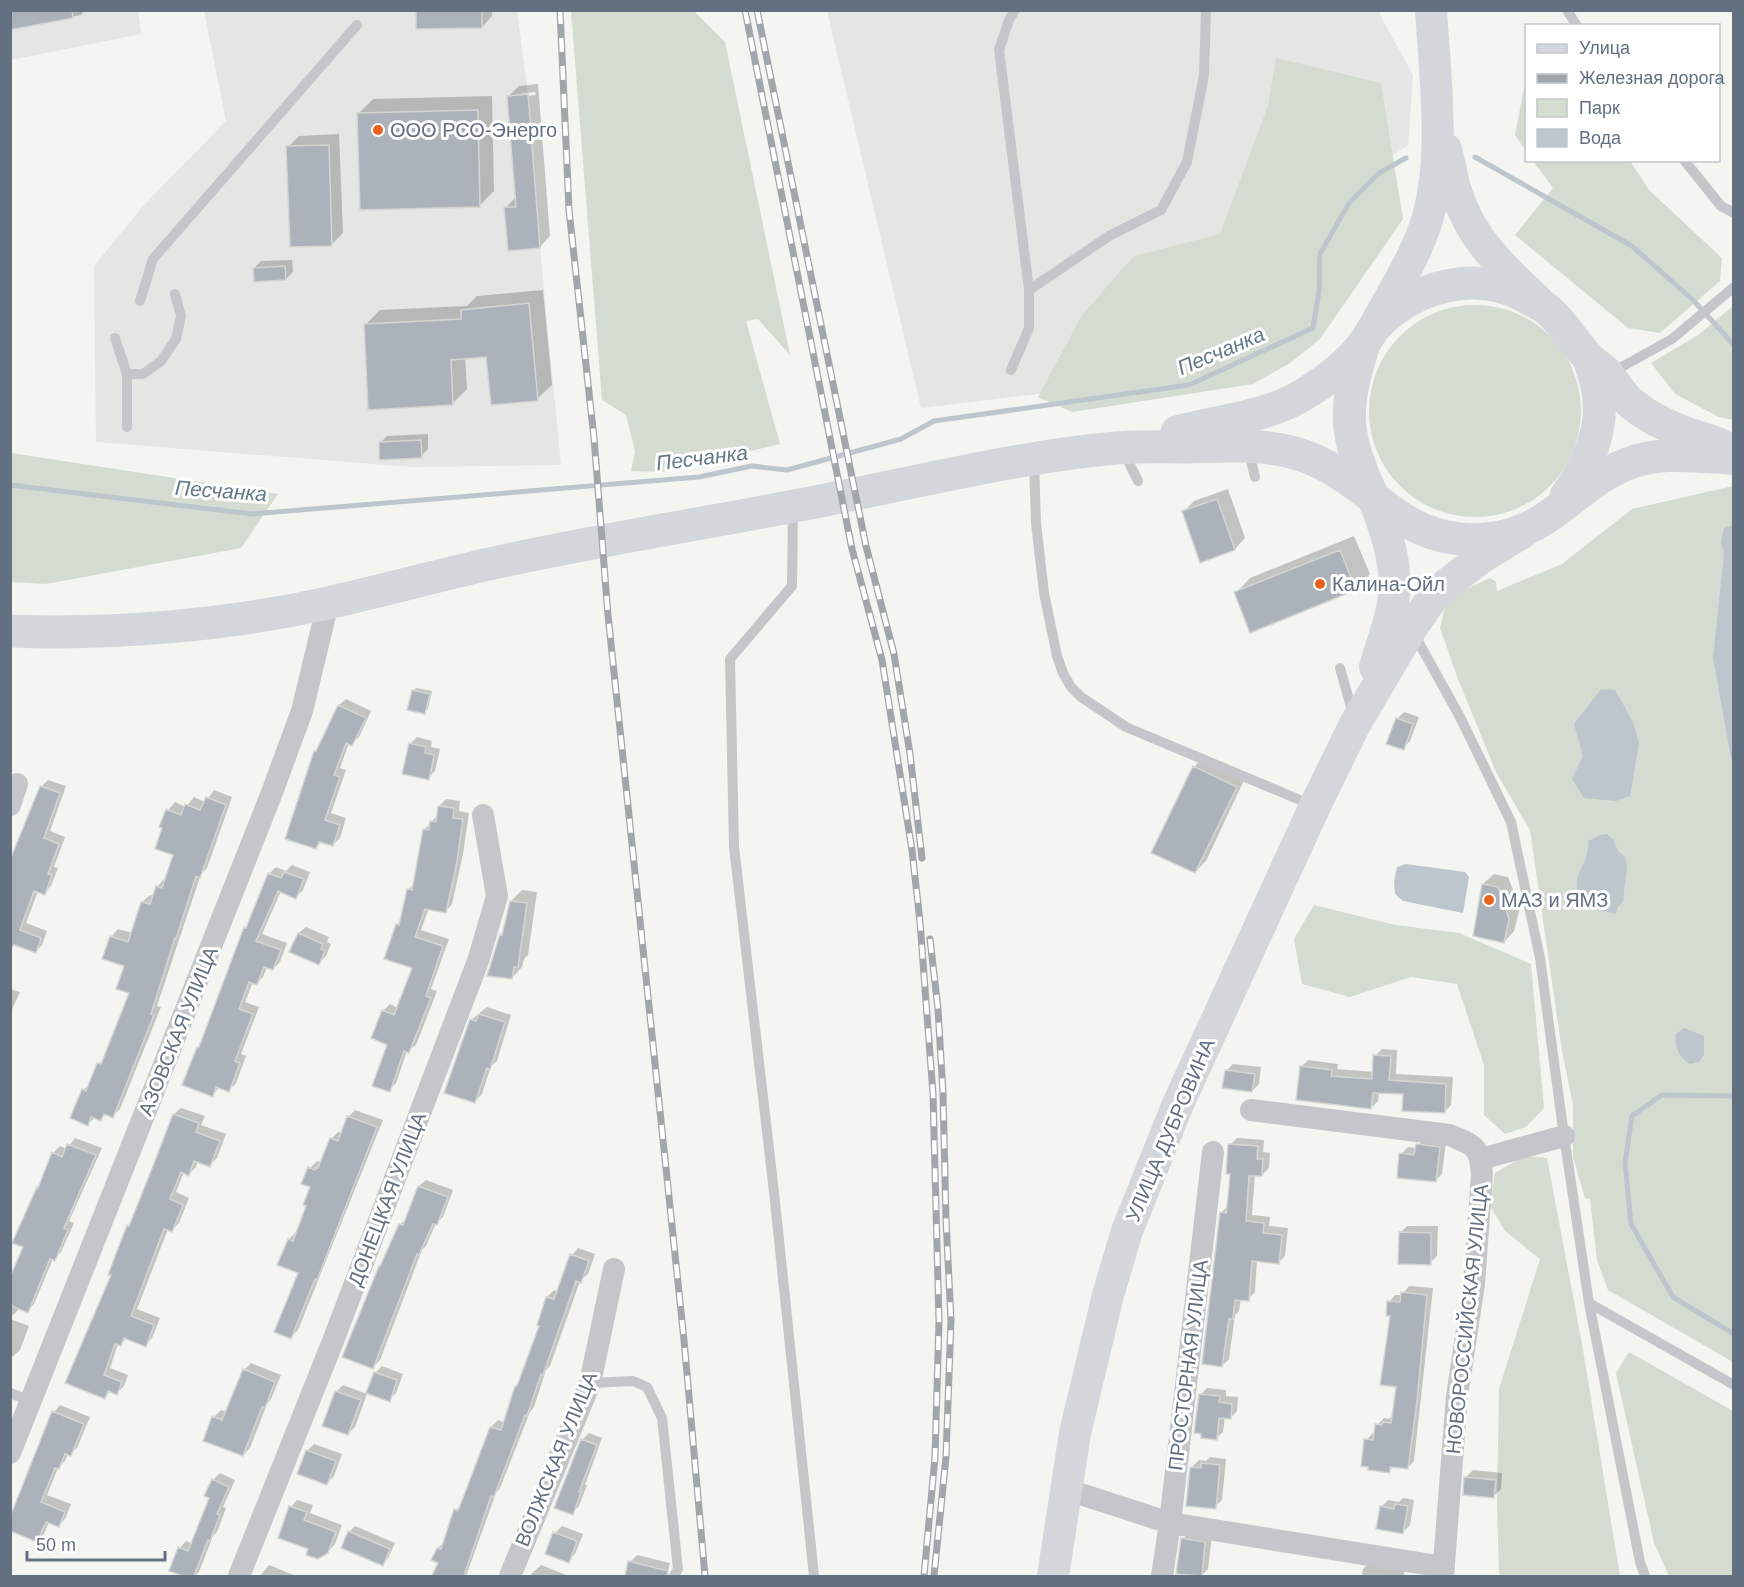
<svg xmlns="http://www.w3.org/2000/svg" width="1744" height="1587" viewBox="0 0 1744 1587" font-family="Helvetica,sans-serif">
<style>
.built{fill:#e4e6e4}
.green{fill:#d4dbd1}
.water{fill:#bcc6cc}
.shadow{fill:#0003;fill-rule:evenodd}
.lines{fill:none;stroke-linecap:round;stroke-linejoin:round}
.stream{stroke:#bcc6cc;stroke-width:5}
.building{fill:#acb2b9;stroke:#d5d5d3;stroke-width:1.5}
.lane{stroke:#c4c6ca;stroke-width:10}
.street{stroke:#c4c6ca;stroke-width:22}
.secondary{stroke:#d3d7dc;stroke-width:32}
.highway{stroke:#d3d7dc;stroke-width:33}
.rail-casing{stroke:#a1a6ad;stroke-width:7}
.rail{stroke:#fff;stroke-width:4.5;stroke-dasharray:14;stroke-linecap:butt}
.poi-dot{fill:#e9621b;stroke:#fff;stroke-width:2}
.labels{text-anchor:middle;stroke-width:6;stroke-linejoin:round;paint-order:stroke}
.poi-label{font-size:20px;fill:#627082;stroke:#fff;text-anchor:start}
.street-label{font-size:20px;fill:#627082;stroke:#fff}
.water-label{font-size:21px;font-style:italic;fill:#637987;stroke:#fff}
</style>
<rect width="100%" height="100%" fill="#f4f4f0"/>
<path class="built" d="M11,11H138L141,34L11,60Z
M204,11H517L528,94L540,248L561,465L412,467L96,442L94,266L143,206L226,121Z
M827,11H1378L1413,75L1408,146L1339,184L1110,385L921,408Z"/>
<path class="green" d="M571,11H694L725,42L790,355L758,319L746,321L780,444L663,472L631,471L635,451L626,415L602,400Z
M1276,58L1381,83L1403,219L1320,339L1290,363L1253,384L1072,412L1038,397L1082,315L1134,256L1220,234L1268,106Z
M1526,78V151L1515,135Z
M1533,161H1630L1649,190L1722,258L1720,281L1660,333L1628,328L1515,235L1553,188Z
M1369 411a106 106 0 1 1 212 0a106 106 0 1 1-212 0Z
M1733,306V420L1719,417L1675,394L1651,363L1698,335Z
M11,453L278,494L241,548L46,584L11,582Z
M1733,486V1362L1608,1290L1597,1260L1590,1199L1585,1198L1573,1157V1105L1562,1051L1530,830L1496,772L1458,679L1440,628L1447,598L1490,578L1496,582L1497,591L1562,564L1632,509Z
M1314,905L1395,925L1459,933L1531,964L1544,1108L1526,1127L1505,1134L1484,1115V1065L1457,984L1411,977L1350,997L1302,984L1294,939Z
M1524,1156L1547,1158L1582,1344L1620,1576H1500L1499,1572L1497,1506L1499,1389L1540,1259L1505,1231L1490,1206L1495,1173Z
M1629,1352L1733,1411V1576H1669L1654,1543L1616,1373Z"/>
<path class="water" d="M1733,525H1734L1733,768L1713,658L1724,554L1721,542L1724,528Z
M1601,689L1615,690L1633,722L1639,743L1630,796L1616,801L1584,798L1572,779L1583,756L1574,724Z
M1607,834L1613,839L1618,851L1625,857L1627,865L1623,901L1617,908L1616,914L1585,906C1564,874 1590,870 1588,841L1600,835Z
M1406,864L1465,872L1469,877L1463,913L1403,901L1395,894L1394,882L1397,867Z
M1684,1028L1704,1036V1055L1699,1062L1690,1064C1679,1058 1674,1047 1676,1034Z"/>
<path class="shadow" d="M10,10H85L81,15L10,28Z
M417,10H492V16L482,27Z
M538,84L550,236L540,247L506,208L516,197L508,97L519,86ZM535,92L536,95L518,97V94Z
M492,96L494,191L480,205L359,113L373,99Z
M339,134L343,233L332,244L288,147L299,136Z
M292,260L293,272L286,279L254,268L261,261Z
M543,290L552,385L537,399L488,355L465,357L467,389L452,404L365,325L380,310L467,306L477,296Z
M428,434V449L421,456L380,443L387,436Z
M1228,489L1245,538L1235,549L1201,561L1183,512L1194,501Z
M1354,536L1370,574L1355,589L1236,593L1250,578Z
M416,688L432,691L428,709L425,712L413,691Z
M346,699L371,711L359,737L352,744L349,743L340,768L346,770L331,813L346,818L340,838L333,845L322,841L316,848L319,748L339,705Z
M1404,712L1419,717L1410,741L1403,748L1397,719Z
M417,737L432,741L431,747L440,749L435,771L428,778L410,744Z
M1205,756L1246,776L1206,861L1195,872L1194,767Z
M48,780L66,786L50,831L65,837L54,867L58,868L51,886L44,893L38,891L26,923L47,931L42,945L35,952L10,942L41,787Z
M214,790L232,797L207,868L201,874L157,1006L161,1007L120,1109L113,1116L106,1113L101,1119L95,1117L88,1124L83,1090L91,1083L99,1064L106,1056L131,992L126,965L111,937L118,929L132,933L142,902L150,895L154,896L157,887L164,879L167,880L175,854L168,810L175,802L186,807L194,797L205,802Z
M446,799L460,801L459,811L469,813L463,854L452,904L446,911L429,908L421,930L449,939L431,989L437,991L416,1045L407,1051L396,1083L389,1090V1044L383,1011L390,1004L398,1008L414,968L397,925L402,920L408,890L415,883L424,830L438,815L439,806Z
M292,865L310,872L303,890L296,897L281,891L262,934L287,943L280,962L273,969L267,967L263,977L256,984L253,982L245,1002L259,1007L241,1054L246,1056L236,1083L229,1090L220,1087L212,1095L201,1045L245,928L250,923L269,874L276,867L286,871Z
M1494,874L1508,877L1520,908L1514,931L1504,942L1483,884Z
M522,890L537,892L528,955L524,959L522,967L512,978L501,935L504,932L511,901Z
M306,927L329,937L327,942L331,944L326,956L319,963L291,951L299,933Z
M10,989L20,992L10,1014Z
M487,1007L511,1015L497,1061L491,1066L482,1094L475,1101L471,1020Z
M1382,1049L1397,1050L1396,1074L1453,1077L1451,1105L1444,1112L1405,1093L1379,1092L1378,1101L1371,1108L1301,1067L1308,1060L1338,1064L1337,1069L1374,1072L1375,1056Z
M1233,1064L1261,1067L1259,1084L1252,1091L1226,1071Z
M181,1108L205,1116L201,1125L226,1134L217,1158L210,1165L198,1161L196,1167L189,1174L184,1172L176,1192L189,1198L179,1223L172,1230L168,1229L137,1309L160,1318L152,1338L145,1345L127,1338L120,1345L118,1344L110,1368L128,1375L124,1386L117,1393L111,1391L105,1397L67,1382L113,1274L128,1226L132,1222L174,1114Z
M355,1110L383,1120L298,1330L291,1337L300,1272L289,1239L296,1232L298,1233L312,1186L310,1168L317,1161L322,1163L331,1139L338,1132L342,1133L348,1117Z
M75,1138L102,1148L69,1221L74,1223L61,1252L53,1259L34,1304L28,1311L19,1309L12,1316L10,1315V1281L25,1247L53,1153L60,1146L67,1149Z
M1237,1138L1264,1140L1263,1152L1270,1153L1269,1168L1262,1175L1255,1174L1252,1215L1270,1217L1269,1226L1288,1228L1285,1256L1278,1263L1257,1260L1255,1292L1248,1299L1241,1298L1239,1311L1235,1315L1229,1359L1222,1366L1221,1213L1229,1205L1232,1173L1230,1145Z
M1424,1138L1446,1141L1442,1174L1435,1181L1401,1154L1408,1147L1417,1148Z
M426,1180L453,1190L443,1217L436,1223L426,1246L422,1250L380,1360L373,1367L400,1225L407,1217L419,1186Z
M1407,1226H1438L1437,1256L1430,1263L1400,1233Z
M578,1248L595,1254L588,1274L580,1281L550,1366L546,1370L534,1407L530,1412L500,1488L496,1493L466,1576H434L439,1562L438,1548L445,1541L456,1510L463,1503L491,1427L498,1420L505,1423L516,1386L519,1383L541,1325L547,1297L554,1290L558,1292L572,1255Z
M1409,1286L1433,1288L1414,1461L1407,1468L1394,1466L1389,1471L1366,1440L1373,1433H1376L1377,1425L1384,1418L1388,1419L1393,1416L1398,1385L1389,1302L1395,1295H1402Z
M10,1319L29,1326L20,1350L10,1359Z
M251,1363L281,1375L271,1399L267,1404L250,1448L243,1455L204,1440L214,1417L221,1410L227,1412L244,1370Z
M382,1366L403,1374L396,1393L389,1400L375,1373Z
M343,1385L367,1394L355,1427L348,1434L336,1392Z
M1207,1388L1226,1390V1396L1238,1397L1237,1411L1230,1418L1225,1417L1223,1432L1216,1438L1200,1395Z
M60,1405L90,1417L77,1448L70,1454H68L65,1461L58,1468L47,1495L71,1504L65,1519L58,1526L49,1522L44,1534L37,1541L10,1530L54,1412Z
M589,1433L602,1438L585,1485H587L579,1506L572,1513L582,1440Z
M314,1444L342,1454L334,1476L327,1483L307,1451Z
M1210,1457L1226,1459L1222,1500L1215,1507L1192,1467L1199,1460L1206,1461Z
M1473,1470L1502,1473L1501,1489L1494,1496L1466,1477Z
M220,1473L235,1480L223,1507L226,1508L217,1532L213,1536L199,1572L194,1576H187L171,1570L180,1548L186,1541L193,1544L211,1497L213,1480Z
M1403,1498L1414,1500L1410,1525L1403,1532L1381,1507L1388,1500L1399,1502Z
M297,1500L313,1505L310,1513L342,1525L335,1544L328,1552L310,1548L291,1507Z
M355,1526L395,1543L388,1558L382,1564L349,1532Z
M562,1526L583,1534L575,1554L568,1561L555,1533Z
M1190,1532L1212,1536L1208,1569L1201,1576L1183,1539Z
M637,1555L670,1563L667,1576H626L630,1562Z
M1370,1562L1405,1567L1404,1576H1362L1363,1569Z
M269,1565L296,1576H260Z
M541,1565L569,1576H529Z"/>
<g class="lines">
<path class="stream" d="M1475,157L1632,246L1693,300L1734,345
M10,485L252,514L699,477L752,466L787,470L901,439L934,421L1189,385L1313,328L1319,291L1320,254L1349,203L1379,173L1406,158
M1734,1096L1662,1095L1632,1116L1625,1163L1631,1224L1673,1297L1734,1334"/>
</g>
<path class="building" d="M10,10H72L73,18L10,30Z
M416,10H482V28L416,29Z
M528,94L540,248L508,251L504,207H516L507,96Z
M478,110L480,207L360,210L357,113Z
M329,145L332,246L290,247L286,146Z
M285,266L286,280L254,282L253,268Z
M529,303L538,401L491,405L486,357L451,360L453,405L368,410L364,324L461,319V310Z
M421,440L422,458L379,460V442Z
M1217,499L1235,550L1200,563L1182,511Z
M1340,550L1356,590L1250,633L1234,592Z
M412,690L430,694L425,714L407,710Z
M338,705L366,718L352,746L346,743L334,775L340,777L325,820L340,825L333,846L319,842L316,849L285,839L314,751H316Z
M1396,718L1413,724L1404,750L1386,744Z
M409,743L426,747L425,753L434,755L429,780L402,774Z
M1193,766L1237,787L1195,873L1151,853Z
M40,786L60,793L44,838L59,844L48,874L52,875L45,895L34,891L20,930L41,938L36,953L14,945L10,950V860Z
M206,797L226,805L200,878L196,876L176,939L175,938L151,1014L154,1015L113,1118L104,1114L101,1121L91,1117L88,1126L70,1118L82,1089L86,1091L97,1063L101,1064L129,993L116,989L124,966L102,959L110,936L128,942L141,902L150,904L156,886L162,888L173,855L155,849L162,828L159,827L166,809L181,815L185,804L200,810Z
M438,806L454,808L453,818L463,819L457,862L446,913L425,909L415,937L443,946L426,996L431,998L409,1053L404,1051L390,1092L372,1086L387,1045L371,1038L382,1010L394,1015L412,968L384,959L396,924L399,925L407,889L412,890L423,829L429,830L430,821L436,822Z
M284,872L304,879L296,899L278,891L256,941L281,950L273,970L264,967L257,985L249,982L239,1009L253,1014L235,1061L240,1063L229,1092L216,1087L213,1097L182,1085L197,1047H199L244,927L246,928L268,873L281,878Z
M1482,884L1498,887L1509,919L1504,943L1473,936Z
M510,901L527,903L518,967H514L512,979L487,976L500,934L502,935Z
M298,933L323,944L321,949L325,951L319,965L289,952Z
M479,1014L505,1022L490,1070L487,1068L475,1103L444,1093L470,1019L476,1021Z
M1373,1055L1391,1056L1389,1080L1446,1084L1445,1113L1402,1111L1403,1094L1373,1093L1371,1109L1296,1100L1300,1066L1332,1070L1331,1076L1372,1079Z
M1225,1070L1255,1074L1252,1092L1222,1088Z
M173,1114L199,1123L196,1132L220,1141L210,1167L194,1161L189,1176L181,1172L170,1199L183,1205L172,1232L164,1229L131,1316L154,1325L146,1347L124,1338L121,1346L115,1344L104,1375L122,1382L117,1395L108,1391L105,1399L65,1383L111,1275H108L127,1225L129,1226L153,1166Z
M347,1116L377,1127L317,1280L315,1279L291,1339L274,1332L298,1273L277,1265L288,1239L293,1241L306,1206L303,1205L310,1187L301,1184L308,1167L315,1170L316,1167L318,1168L330,1138L338,1141Z
M67,1144L96,1155L64,1228L68,1230L55,1261L50,1259L28,1313L10,1305V1277L23,1247L12,1243L37,1187L38,1188L52,1152L62,1157Z
M1228,1144L1258,1146L1257,1159H1263L1262,1176H1249L1246,1221L1264,1223L1263,1233L1282,1235L1279,1264L1252,1261L1249,1301L1235,1300L1233,1319H1229L1222,1367L1202,1364L1220,1212L1226,1213L1228,1197L1230,1174H1226Z
M1416,1144L1440,1147L1436,1182L1397,1178L1399,1153L1414,1155Z
M418,1186L448,1197L437,1225L433,1224L419,1255L417,1254L373,1369L342,1357L379,1266H380L399,1224L403,1225Z
M1399,1232L1431,1233V1265L1398,1264Z
M570,1254L589,1261L581,1283L576,1281L543,1375L541,1374L527,1416L525,1415L494,1497L491,1496L464,1576H432L438,1563L431,1560L437,1548L441,1549L454,1509L458,1511L490,1427L501,1430L515,1386H517L539,1326L537,1325L546,1297L554,1299Z
M1401,1292L1427,1295L1417,1401L1408,1469L1390,1467V1473L1368,1470V1467L1361,1466L1364,1439L1373,1440L1375,1424L1382,1425L1383,1422L1391,1423L1396,1387L1380,1385L1390,1316H1386L1387,1301L1400,1302Z
M243,1369L275,1382L265,1408L262,1407L243,1456L203,1441L212,1416L222,1420Z
M374,1372L397,1380L390,1402L366,1393Z
M335,1391L361,1400L348,1435L322,1426Z
M1199,1394L1220,1396L1219,1402L1232,1404L1231,1419L1219,1418L1217,1440L1201,1438V1434L1194,1433Z
M52,1411L84,1424L71,1456L65,1454L59,1469L55,1468L41,1502L65,1512L59,1527L46,1522L37,1542L10,1531V1517Z
M581,1439L597,1445L579,1492H581L573,1515L554,1508Z
M306,1450L336,1461L327,1485L297,1474Z
M1201,1463L1220,1465L1216,1509L1186,1506L1190,1467L1201,1468Z
M1464,1477L1496,1480L1494,1498L1463,1495Z
M212,1479L229,1487L217,1514L220,1515L210,1541L208,1540L194,1576H183L169,1571L178,1547L188,1551L209,1498L204,1496Z
M1395,1504L1408,1506L1403,1534L1376,1529L1380,1506L1394,1509Z
M289,1506L307,1512L304,1520L336,1532L328,1553L318,1559L306,1555L308,1549L278,1538Z
M348,1531L390,1549L383,1566L341,1548Z
M553,1532L577,1541L569,1563L545,1554Z
M1181,1538L1205,1542L1202,1576L1176,1574Z
M628,1561L668,1571L667,1576H625Z"/>
<g class="lines">
<path class="lane" d="M1567,10L1577,26
M1684,160L1721,206L1734,213
M1029,290L1109,236L1161,210L1187,162L1204,75L1206,10
M140,301L153,259L357,25
M115,338L127,374H143L161,361L176,339L181,316L175,294
M1011,370L1029,328V290L999,50L1009,20L1015,10
M1611,373L1672,339L1734,287
M127,427V374
M1248,449L1255,477
M1124,453L1138,481
M1034,461L1036,523L1044,593L1057,656L1063,673L1071,687L1081,697L1126,727L1312,805
M793,509L792,586L730,659L734,847L774,1192L814,1576
M1414,634L1460,717L1511,822L1540,958L1564,1136L1589,1303L1640,1562L1645,1576
M1340,668L1353,714
M1589,1303L1734,1385
M590,1383L633,1381L647,1387L662,1418L678,1569L674,1576
M10,1393L31,1401"/>
<path class="street" d="M10,805L17,784
M1251,1110L1449,1135C1474,1145 1480,1146 1482,1175L1474,1284L1457,1396L1443,1576
M1481,1159L1564,1136
M10,1453L271,795L302,711L328,603
M1065,1489L1170,1523L1444,1567
M239,1576L333,1341L478,961L497,896L483,815
M510,1576L590,1383L614,1269
M1162,1576L1170,1523L1213,1152"/>
<path class="secondary" d="M1446,149C1450,164 1452,180 1457,194C1471,239 1504,269 1537,300
M1374,327C1391,295 1412,263 1424,229C1447,165 1435,77 1431,10
M1372,495C1386,530 1399,565 1393,604C1389,625 1381,646 1375,667
M1053,1576L1075,1433L1108,1295L1127,1231L1178,1104L1315,806L1355,724L1411,629L1433,597L1447,584L1481,558L1522,533"/>
<path class="highway" d="M1363,347C1343,410 1344,435 1372,495
M1177,432C1220,420 1265,418 1303,395C1326,381 1349,364 1365,342C1369,337 1371,331 1375,327C1412,287 1475,269 1524,296C1531,300 1541,304 1548,310C1564,323 1574,344 1589,358C1595,365 1604,369 1609,376C1617,386 1622,396 1632,404C1648,417 1669,427 1688,434C1700,438 1711,440 1722,446
M1566,496C1589,464 1606,426 1597,386C1595,377 1592,368 1589,359
M10,631C114,635 231,625 332,602C385,590 436,576 489,564C589,542 689,526 789,507C898,487 1006,458 1116,448C1140,446 1164,447 1188,447C1226,446 1267,443 1304,456C1376,482 1400,547 1487,539C1551,533 1574,485 1627,464C1662,450 1697,457 1734,458"/>
<g class="rail-casing">
<path id="rail" d="M560,10L569,210L594,438L608,615L684,1340L705,1576
M745,10L852,549L882,660L912,850L920,922L933,1094L939,1321L935,1457L924,1576
M757,10L866,546L894,654L910,754L922,858
M930,939L938,1009L943,1093L946,1220L951,1320L946,1457L934,1576"/>
</g>
<use href="#rail" class="rail"/>
</g>
<g class="poi-dot">
<circle cx="378" cy="130" r="6"/>
<circle cx="1320" cy="584" r="6"/>
<circle cx="1489" cy="900" r="6"/>
</g>
<g class="labels">
<g class="poi-label">
<text x="390" y="137">ООО РСО-Энерго</text>
<text x="1332" y="591">Калина-Ойл</text>
<text x="1501" y="907">МАЗ и ЯМЗ</text>
</g>
<g class="street-label">
<text transform="translate(178 1031) rotate(-68)" y="7">АЗОВСКАЯ УЛИЦА</text>
<text transform="translate(1170 1130) rotate(-67)" y="7">УЛИЦА ДУБРОВИНА</text>
<text transform="translate(387 1199) rotate(-69)" y="7">ДОНЕЦКАЯ УЛИЦА</text>
<text transform="translate(1467 1319) rotate(-84)" y="7">НОВОРОССИЙСКАЯ УЛИЦА</text>
<text transform="translate(1188 1365) rotate(-83)" y="7">ПРОСТОРНАЯ УЛИЦА</text>
<text transform="translate(556 1459) rotate(-68)" y="7">ВОЛЖСКАЯ УЛИЦА</text>
</g>
<g class="water-label">
<text transform="translate(1221 351) rotate(-23)" y="7">Песчанка</text>
<text transform="translate(702 458) rotate(-7)" y="7">Песчанка</text>
<text transform="translate(221 491) rotate(4)" y="7">Песчанка</text>
</g>
</g>
<rect width="1744" height="1587" fill="none" stroke="#627082" stroke-width="24"/>
<rect x="1525" y="24" width="195" height="138" fill="#ffffff" stroke="#c0c6cd" stroke-width="1.5"/>
<rect x="1537" y="44" width="30" height="9" fill="#d3d7dc" stroke="#c0c6cd" stroke-width="1.5"/>
<text x="1579" y="54" font-size="18" fill="#627082">Улица</text>
<rect x="1537" y="74" width="30" height="9" fill="#a1a6ad" stroke="#c0c6cd" stroke-width="1.5"/>
<text x="1579" y="84" font-size="18" fill="#627082">Железная дорога</text>
<rect x="1537" y="99" width="30" height="18" fill="#d4dbd1" stroke="#c0c6cd" stroke-width="1.5"/>
<text x="1579" y="114" font-size="18" fill="#627082">Парк</text>
<rect x="1537" y="129" width="30" height="18" fill="#bcc6cc" stroke="#c0c6cd" stroke-width="1.5"/>
<text x="1579" y="144" font-size="18" fill="#627082">Вода</text>
<path d="M27 1551v9h138v-9" fill="none" stroke="#627082" stroke-width="3"/>
<text x="36" y="1551" font-size="18" fill="#627082" stroke="#ffffff" stroke-width="4.5" paint-order="stroke">50 m</text>
</svg>
